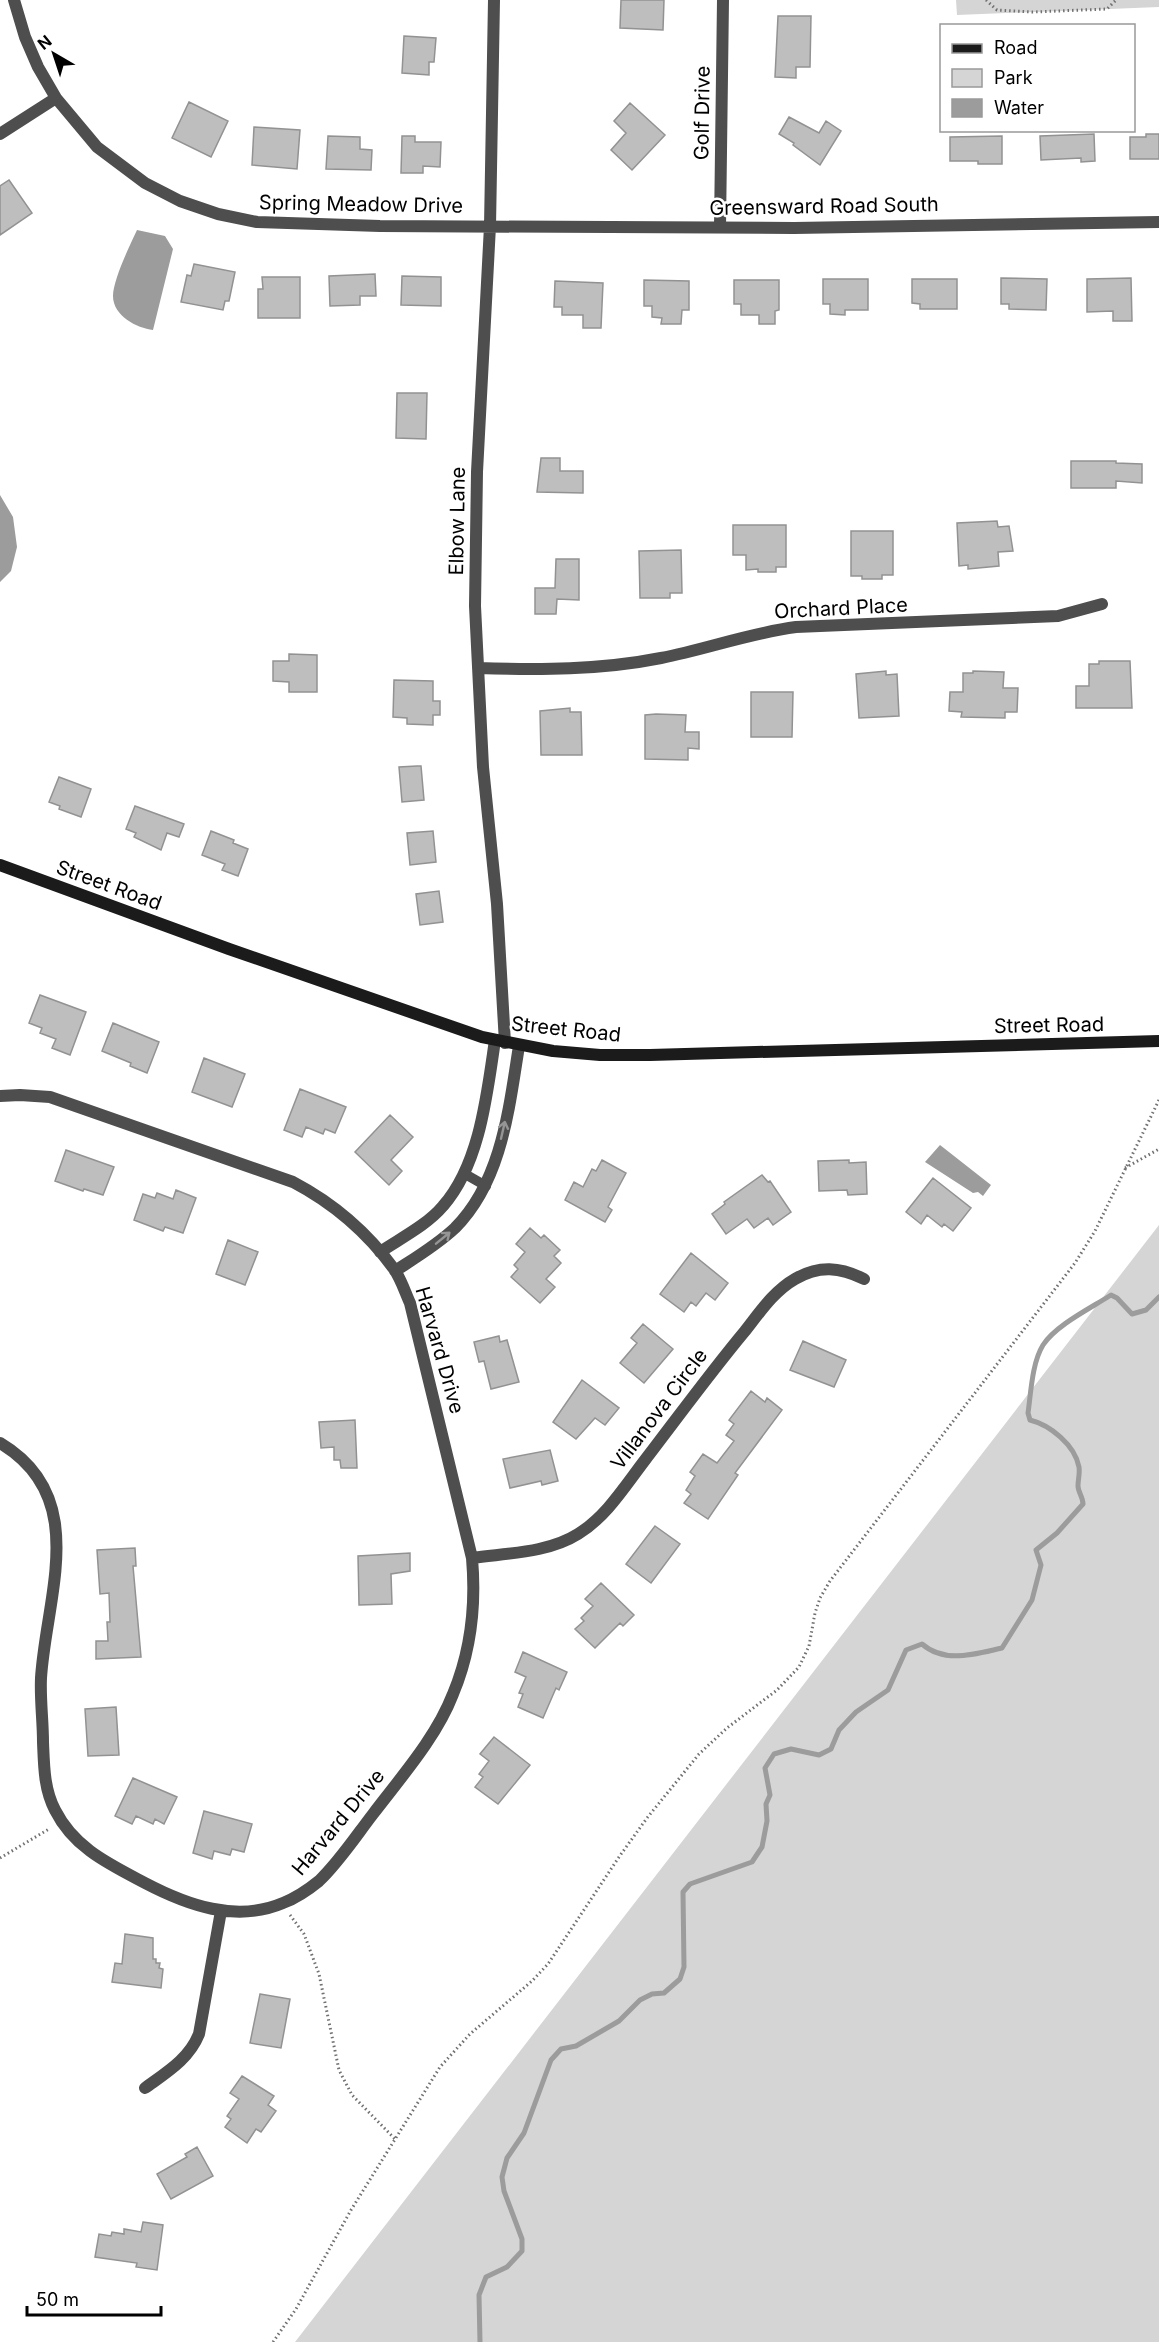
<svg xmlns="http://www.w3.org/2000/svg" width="1159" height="2342" viewBox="0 0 1159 2342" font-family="Inter,sans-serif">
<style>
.green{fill:#d5d5d5}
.water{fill:#9c9c9c}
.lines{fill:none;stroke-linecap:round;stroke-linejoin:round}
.stream{stroke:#9c9c9c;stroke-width:5}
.building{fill:#bebebe;stroke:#929292;stroke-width:1.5}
.path{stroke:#707070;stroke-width:3;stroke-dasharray:1.5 3;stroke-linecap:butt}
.lane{stroke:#4e4e4e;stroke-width:10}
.street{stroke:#4e4e4e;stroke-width:12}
.secondary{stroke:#1b1b1b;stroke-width:12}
.oneway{stroke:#959595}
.labels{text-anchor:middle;stroke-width:5;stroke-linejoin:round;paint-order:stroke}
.street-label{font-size:20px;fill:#000;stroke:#fff}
</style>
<rect width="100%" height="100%" fill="#fff"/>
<path class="green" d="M956,0H1159V7L957,15Z
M1159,1225V2342H295Z"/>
<path class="water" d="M137,230L165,236L173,249L153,330C137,328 113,316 113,296C113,280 130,245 137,230Z
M0,495L13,517L17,547L11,571L0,582Z
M940,1145L991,1185L983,1196L978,1192L973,1193L925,1162Z"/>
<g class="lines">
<path class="stream" d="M480,2342L479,2295L486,2277L507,2267L522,2251V2239L504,2191L502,2177L507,2158L524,2133L551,2060L561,2049L576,2046L619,2021L640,2000L652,1994L664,1993L680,1979L684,1967L683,1892L690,1884L752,1862L762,1847L767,1821L766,1804L770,1795L765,1768L774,1754L791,1749L819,1755L831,1749L839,1730L856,1712L888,1690L906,1650L922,1644C945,1664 975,1654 1002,1648L1032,1600L1041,1565L1036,1550L1057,1533L1083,1504C1083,1497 1078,1492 1078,1486C1078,1479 1080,1474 1079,1467C1075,1445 1050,1425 1030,1420L1028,1413C1031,1392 1032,1363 1043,1345C1056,1325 1091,1308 1111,1295L1117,1298L1132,1314L1146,1310L1159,1297"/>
</g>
<path class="building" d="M621,0H664L663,30L620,28Z
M778,16H811L810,67H796V78L775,77Z
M404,36L436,38L434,62H429V75L402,73Z
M189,102L228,121L211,157L172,138Z
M630,103L665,135L632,170L611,150L626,133L614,121Z
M789,117L819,133L826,121L841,131L820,165L793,145L794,143L779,134Z
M254,127L300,130L297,169L252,165Z
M1094,134L1095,161L1081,162V158L1041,160L1040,136Z
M1146,134H1159V159H1130V137H1146Z
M328,136L360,137V149L372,150L371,170L326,169Z
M402,136H415V142H441L440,167L423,166V173H401Z
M1002,136V164H978V161H950V137Z
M9,180L32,213L0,235V186Z
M194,264L235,272L229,301H225L223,310L181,302L187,275L191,276Z
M375,274L376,296H360V305L330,306L329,276Z
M402,276L441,277V306L401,305Z
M262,277H300V318H258V289H263Z
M1001,278L1047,279L1046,310L1009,309V304H1001Z
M1131,278L1132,321H1113V311L1087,312V279Z
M823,279H868V310H845V315L830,314V304H823Z
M912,279H957V309H920V304L912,303Z
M644,280L689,281V310H682L681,324H661L662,318L652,317V306H644Z
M734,280H779V310L775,311V324H759V315H741V304H734Z
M555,281L603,283L601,328H583V315H562V307H554Z
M397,393H427L426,439L396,438Z
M541,458H560V471H583V493L537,492Z
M1071,461H1116V463L1142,464V483L1116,481V488H1071Z
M997,521L998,527L1009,526L1013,551L998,552L999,566L968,569V565L959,566L957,523Z
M733,525H786V567H776V572H758V569L746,570V555H733Z
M851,531H893V575H882V579H862V576H851Z
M681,550L682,593H670V598H640L639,551Z
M556,559H579V600L557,599L556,614H535V588H555Z
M289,654L317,655V692H289V682L273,681V661H289Z
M1099,661H1130L1132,708H1076V686H1089V664H1099Z
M886,671V675L897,674L899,716L859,718L856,674Z
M973,671L1004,672L1003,688H1018L1017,712H1005V718L961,717L962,712L949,711L950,692H963V673H973Z
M394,680L433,681V701H440V715H433V725L407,724V718L393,717Z
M751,692H793L792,737H751Z
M570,708V712H581L582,755H541L540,711Z
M656,714L686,715L685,732H699V749L688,748V760L645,759V715Z
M417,766H421L424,800L402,802L399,767Z
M59,777L91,789L81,817L59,809L60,806L49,802Z
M135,806L184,824L179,837L167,833L161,850L134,837L136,833L126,829Z
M211,831L234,840L233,843L248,849L238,876L222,870L225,864L202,855Z
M433,831L436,862L410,865L407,833Z
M439,891L443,922L420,925L416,894Z
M40,995L86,1012L70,1055L52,1048L56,1039L40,1033L42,1028L29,1023Z
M113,1023L159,1042L147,1073L130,1066L131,1063L102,1051Z
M204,1058L245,1074L232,1107L192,1092Z
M300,1089L346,1107L335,1133L325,1129L323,1134L306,1127L302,1137L284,1130Z
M390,1115L413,1137L391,1160L402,1171L389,1185L355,1152Z
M66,1150L114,1167L103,1195L84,1189L83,1191L55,1181Z
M602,1160L626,1173L608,1207L612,1210L605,1222L565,1200L574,1182L583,1187L592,1169L596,1171Z
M849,1160V1163L866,1162L867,1194L848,1195L847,1190L819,1191L818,1161Z
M762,1175L768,1182L770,1181L791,1212L773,1225L768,1218L754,1228L747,1219L726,1234L712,1214L725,1204L724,1202Z
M933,1178L971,1208L953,1231L944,1224L942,1227L927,1215L921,1224L906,1212Z
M176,1190L196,1198L183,1233L165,1227L163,1231L134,1220L143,1194L155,1198L157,1193L173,1199Z
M530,1228L541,1238L544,1235L560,1250L554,1256L561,1263L546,1279L555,1287L540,1303L511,1277L518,1269L514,1265L525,1252L516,1244Z
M228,1240L258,1252L245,1285L216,1274Z
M691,1253L728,1283L715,1300L706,1293L696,1306L691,1302L684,1312L660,1294Z
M643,1324L673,1349L644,1383L620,1363L637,1343L631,1338Z
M499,1336L500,1342L507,1340L519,1382L491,1389L484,1361L479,1362L474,1342Z
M803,1341L846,1360L834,1387L790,1370Z
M582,1380L619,1408L605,1425L595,1418L576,1439L553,1422Z
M751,1391L765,1402L767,1398L782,1410L735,1473L738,1475L708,1519L684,1503L691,1494L686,1490L695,1476L690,1472L703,1454L717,1463L734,1441L726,1435L734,1424L729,1420Z
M355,1420L357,1468H341L340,1460H334V1447L321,1448L319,1422Z
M550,1450L558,1481L542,1485L541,1481L510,1488L503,1459Z
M655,1526L680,1544L651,1583L626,1564Z
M135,1548L136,1566H133L141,1657L96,1659V1641H108L107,1622H110L109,1593L100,1594L97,1550Z
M410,1553V1571L391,1574L392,1604L359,1605L358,1556Z
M601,1583L634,1615L623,1626L620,1623L595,1648L575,1629L584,1621L581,1618L593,1606L585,1599Z
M523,1652L567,1672L559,1690L556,1688L543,1718L518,1707L523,1694L519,1693L526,1677L515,1672Z
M116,1707L119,1755L88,1756L85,1709Z
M494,1737L530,1765L498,1804L475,1787L483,1777L479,1774L489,1761L480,1754Z
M133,1778L177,1797L164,1824L155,1819L153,1824L136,1816L132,1824L115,1816Z
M204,1811L252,1824L244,1852L232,1849L230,1855L214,1851L212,1859L193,1853Z
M125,1934L153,1938V1959H156V1963H160L159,1968L163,1969L161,1988L112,1982L115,1963L122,1964Z
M260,1994L290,1999L281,2048L250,2043Z
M242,2076L274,2096L268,2105L276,2111L261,2132L256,2129L247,2143L225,2127L231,2119L227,2116L239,2099L230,2093Z
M197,2147L213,2176L171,2199L157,2174L187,2157L185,2154Z
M143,2222L163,2225L157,2270L136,2267L137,2263L95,2257L99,2234L111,2236L112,2232L124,2234V2229L141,2232Z"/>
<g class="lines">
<path class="path" d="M986,0L997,10L1033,12L1107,9L1116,0
M1125,1168L1159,1149
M0,1858L49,1829
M290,1915L304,1934L319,1974L339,2070L352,2095L395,2139
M273,2342L296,2309L351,2210L440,2067L470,2034L532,1981L548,1964L619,1857L647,1818L699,1754L727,1728L777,1690L799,1667L809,1646L815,1613L820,1598L830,1581L1075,1263L1095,1231L1159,1100"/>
<path class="lane" d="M465,1174L486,1186"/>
<path class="street" d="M14,0L25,37L38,67L56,98L97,147L145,183L180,201L218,214L257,222L380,226L794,228L1159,222
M494,0L490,226L477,472L475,606L483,767L497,904L505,1043
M0,134L56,98
M720,227L723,0
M478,668C539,670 601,670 661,658C707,649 750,633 796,627L1058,616L1102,604
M0,1096L20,1095L50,1097L293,1182C333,1203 367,1232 394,1269C401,1279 405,1292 410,1303L472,1558C476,1604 471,1651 453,1694C436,1738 401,1777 373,1814C356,1836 339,1862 319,1881C308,1890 296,1898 283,1903C236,1923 187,1905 145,1883C109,1864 74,1848 55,1810C44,1789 44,1766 43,1742C43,1721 40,1699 41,1678C46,1596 91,1497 0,1443
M380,1252C401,1238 427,1225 443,1206C480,1164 487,1094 495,1040
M395,1271C415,1258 437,1245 455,1228C502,1181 509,1108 519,1046
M472,1558C507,1553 548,1553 578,1534C606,1517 625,1486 645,1460C678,1417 710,1373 745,1331C760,1312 774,1291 795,1279C819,1265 840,1267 864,1279
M145,2088C167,2072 189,2059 199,2034L221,1911"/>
<path class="secondary" d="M0,865L229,949L482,1037L553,1051L600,1055H650L1159,1041"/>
</g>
<defs><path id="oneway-shaft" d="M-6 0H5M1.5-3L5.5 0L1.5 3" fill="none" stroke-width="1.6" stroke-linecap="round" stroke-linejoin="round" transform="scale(1.5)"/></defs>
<g class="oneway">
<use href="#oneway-shaft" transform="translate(503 1130) rotate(-77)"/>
<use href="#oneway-shaft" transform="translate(443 1238) rotate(-39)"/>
</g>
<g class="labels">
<g class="street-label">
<text transform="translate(702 113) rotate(-89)" y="7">Golf Drive</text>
<text transform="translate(361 204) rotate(1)" y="7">Spring Meadow Drive</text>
<text transform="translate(824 206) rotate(-1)" y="7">Greensward Road South</text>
<text transform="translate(457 521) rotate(-89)" y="7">Elbow Lane</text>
<text transform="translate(841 608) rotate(-3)" y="7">Orchard Place</text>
<text transform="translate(109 885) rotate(20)" y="7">Street Road</text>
<text transform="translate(1049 1025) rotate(-1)" y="7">Street Road</text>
<text transform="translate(566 1029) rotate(6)" y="7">Street Road</text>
<text transform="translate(440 1350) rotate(74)" y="7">Harvard Drive</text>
<text transform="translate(659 1409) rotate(-53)" y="7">Villanova Circle</text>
<text transform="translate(338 1822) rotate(-50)" y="7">Harvard Drive</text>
</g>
</g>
<rect x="940" y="24" width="195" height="108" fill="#ffffff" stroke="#999999" stroke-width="1.5"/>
<rect x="952" y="44" width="30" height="9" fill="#1b1b1b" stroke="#999999" stroke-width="1.5"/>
<text x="994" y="54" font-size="18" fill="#000000">Road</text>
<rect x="952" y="69" width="30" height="18" fill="#d5d5d5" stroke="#999999" stroke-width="1.5"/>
<text x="994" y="84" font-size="18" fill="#000000">Park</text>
<rect x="952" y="99" width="30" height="18" fill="#9c9c9c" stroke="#999999" stroke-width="1.5"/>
<text x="994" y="114" font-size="18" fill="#000000">Water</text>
<g transform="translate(54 54) rotate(321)" stroke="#ffffff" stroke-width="4.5" paint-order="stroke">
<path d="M0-4.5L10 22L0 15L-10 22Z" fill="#000000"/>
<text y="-9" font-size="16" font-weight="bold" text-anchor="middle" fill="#000000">N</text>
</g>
<path d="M27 2306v9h134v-9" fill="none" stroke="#000000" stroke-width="3"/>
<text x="36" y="2306" font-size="18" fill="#000000" stroke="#ffffff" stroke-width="4.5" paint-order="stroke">50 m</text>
</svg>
